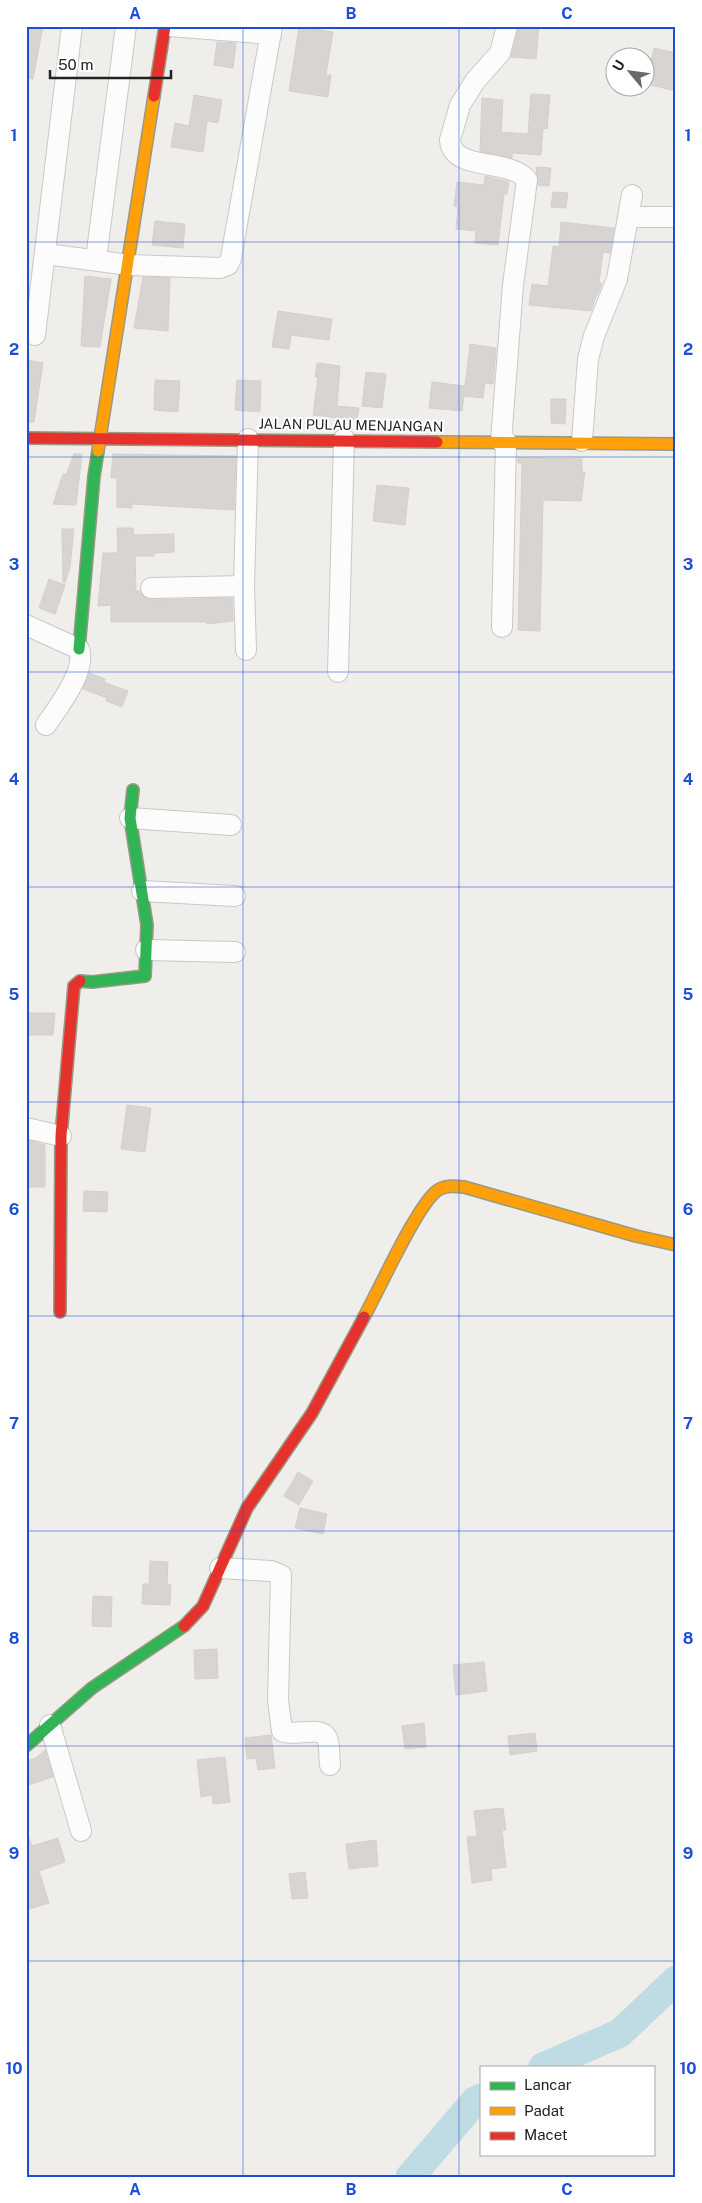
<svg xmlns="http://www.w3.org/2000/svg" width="702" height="2203" viewBox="0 0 702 2203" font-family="'Public Sans',sans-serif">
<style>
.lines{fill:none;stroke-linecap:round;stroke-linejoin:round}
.river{stroke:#bfdbe3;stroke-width:29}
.building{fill:#d7d4d2;stroke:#d3d0cc}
.street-casing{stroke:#c9c8c7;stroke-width:22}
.fast-casing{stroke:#999a82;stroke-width:14}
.slow-casing{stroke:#999a82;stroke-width:14}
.jam-casing{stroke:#999a82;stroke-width:14}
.street{stroke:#fdfcfc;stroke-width:20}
.fast{stroke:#30b455;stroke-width:11}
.slow{stroke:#ff9f0a;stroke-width:11}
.jam{stroke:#e5322d;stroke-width:11}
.grid{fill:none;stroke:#1d4ed8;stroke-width:1;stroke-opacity:0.55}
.labels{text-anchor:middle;stroke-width:4;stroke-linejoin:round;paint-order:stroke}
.street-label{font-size:14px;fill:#222;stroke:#fff}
.neatline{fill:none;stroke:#1d4ed8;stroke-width:2}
.grid-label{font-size:16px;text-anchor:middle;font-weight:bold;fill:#1d4ed8}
</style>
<rect width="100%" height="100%" fill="#f0eeeb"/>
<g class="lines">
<path class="river" d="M543,2067L620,2033L676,1980
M410,2177L475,2101L481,2098"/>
</g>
<path class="building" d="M26,26H43L33,79L26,78Z
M519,26H539L536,59L511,57Z
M299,27L333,32L326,75H331L328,97L289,91Z
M217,42L236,43L233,68L214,65Z
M654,48L676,53V75L672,90L646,84Z
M531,94L550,95L547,129L543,128L541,155L512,153V158L480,151L482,98L503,100L501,132L528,134Z
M194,95L222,100L218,123L207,121L203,152L171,147L175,123L189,126Z
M536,167L551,168L549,186L538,185Z
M485,176L509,182L507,194H504L498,245L475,243L476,231L456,229L458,206H454L457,182L484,185Z
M553,192L568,193L566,208L551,207Z
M155,221L185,224L183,248L152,245Z
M561,222L614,228L610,253L603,252L599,283H602L597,296H596L591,311L529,305L532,284L548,286L553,246L559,247Z
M85,276L111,279L100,347L81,346Z
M143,277L170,278L168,331L134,328Z
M278,311L332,319L329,340L291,335L289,349L272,347Z
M470,344L496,348L493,384L485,383L483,398L464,396L462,411L429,408L432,382L465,386Z
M26,360L43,363L34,422H26Z
M317,363L340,366L337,406L359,408L357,420L313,415L318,377H315Z
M366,372L386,374L382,408L362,406Z
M155,380L180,381L178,412L154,410Z
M237,380L261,381L260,412L235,410Z
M551,399H566L565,424L551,423Z
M74,454H82L76,505L53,504L63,474L66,475Z
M113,454L236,456L234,510L132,504V508L117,507V478H111Z
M518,458L582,459V472H585L581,501L543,500L540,631L518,630L522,463H518Z
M377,485L409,488L405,525L373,521Z
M117,528H133L134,535L174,534V552L154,553V556H135L136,591H140L145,598L151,600L232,598L233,621L207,624V622H111V605L98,606L103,553H118Z
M62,529H74L70,567L65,583L63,582Z
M49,579L65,585L55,614L39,608Z
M89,673L105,679L104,682L128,691L122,707L106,701L107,698L83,689Z
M27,1013H55L53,1035H27Z
M127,1105L151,1108L145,1152L121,1149Z
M27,1140L45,1145V1187H26Z
M84,1191L108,1192L107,1212L83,1211Z
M298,1472L313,1481L299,1505L284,1496Z
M300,1508L327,1514L323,1534L295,1528Z
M150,1561L168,1562L167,1584L171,1585L170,1605L142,1604L143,1584H149Z
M93,1596L112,1597L111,1627L92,1626Z
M217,1649L218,1678L195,1679L194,1650Z
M484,1662L487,1691L456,1695L453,1665Z
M424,1723L426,1747L405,1749L402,1726Z
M535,1733L537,1751L510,1755L508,1736Z
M271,1735L275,1768L258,1770L256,1758L247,1759L245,1738Z
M45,1750L53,1777L28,1785L26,1761L36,1758Z
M225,1757L230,1802L213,1804L212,1795L201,1797L197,1760Z
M503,1808L506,1830H502L506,1867L491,1869L492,1880L472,1883L467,1837L477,1836L474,1811Z
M29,1838L32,1846L58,1838L65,1862L39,1871L49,1903L26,1910V1839Z
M376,1840L378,1866L349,1869L346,1844Z
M305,1872L308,1898L292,1899L289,1874Z"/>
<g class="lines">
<g class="street-casing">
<path id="street" d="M169,26L271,34
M629,217H676
M46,254L129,265L220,268L228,265L231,258L272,26
M96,259L126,26
M35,335L72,26
M501,441L513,285L527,180C511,158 452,172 450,140L460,105L475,81L500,53L507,26
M582,441L588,359L594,336L617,279L632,195
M151,588L244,586
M26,625L79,649C87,671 58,707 46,725
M502,627L506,441
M246,650L244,586L248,439
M338,672L344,439
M130,818L231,825
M142,891L235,896
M146,950L235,952
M26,1128L61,1136
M220,1568L271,1571L281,1575L278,1700L282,1731C294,1737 321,1725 327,1738C330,1745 329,1757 330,1765
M50,1725L81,1831"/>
</g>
<g class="fast-casing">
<path id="fast" d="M79,649L94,476L98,451
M80,981L92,982L145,976L147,925L130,818L133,790
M26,1746L92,1688L184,1626"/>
</g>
<g class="slow-casing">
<path id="slow" d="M437,442L676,444
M98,451L154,96
M364,1317C378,1292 418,1203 438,1190C446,1185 455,1186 464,1187L636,1236L676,1245"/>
</g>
<g class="jam-casing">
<path id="jam" d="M154,96L165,26
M26,438L437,442
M60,1312L61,1136L74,986L80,981
M184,1626L203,1606L247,1508L312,1413L364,1317"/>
</g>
<use href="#street" class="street"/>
<use href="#fast" class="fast"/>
<use href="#slow" class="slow"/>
<use href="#jam" class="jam"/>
</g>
<path class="grid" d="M243,26V2177M459,26V2177M26,242H676M26,457H676M26,672H676M26,887H676M26,1102H676M26,1316H676M26,1531H676M26,1746H676M26,1961H676"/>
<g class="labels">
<g class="street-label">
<text transform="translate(351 425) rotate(1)" y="5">JALAN PULAU MENJANGAN</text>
</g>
</g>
<rect width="702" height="2203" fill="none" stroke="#ffffff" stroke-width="55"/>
<rect x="480" y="2066" width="175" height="90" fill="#ffffff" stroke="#a7a7a7"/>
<rect x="490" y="2082" width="25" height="8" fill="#30b455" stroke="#a7a7a7"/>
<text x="524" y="2090" font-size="15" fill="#222222">Lancar</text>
<rect x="490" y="2107" width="25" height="8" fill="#ff9f0a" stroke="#a7a7a7"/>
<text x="524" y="2116" font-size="15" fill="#222222">Padat</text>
<rect x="490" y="2132" width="25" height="8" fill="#e5322d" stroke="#a7a7a7"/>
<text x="524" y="2140" font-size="15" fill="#222222">Macet</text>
<g transform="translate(630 72) rotate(299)"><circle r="24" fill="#ffffff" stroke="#a7a7a7"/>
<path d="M0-4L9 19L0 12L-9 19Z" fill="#6a6968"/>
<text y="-8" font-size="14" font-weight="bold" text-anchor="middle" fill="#222222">U</text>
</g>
<path d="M50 70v8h121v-8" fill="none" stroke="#222222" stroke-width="2.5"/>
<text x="58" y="70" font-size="15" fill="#222222" stroke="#ffffff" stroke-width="4" paint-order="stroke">50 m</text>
<rect x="28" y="28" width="646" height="2148" class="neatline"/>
<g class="grid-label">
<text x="135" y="19">A</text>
<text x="351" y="19">B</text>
<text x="567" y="19">C</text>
<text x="14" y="141">1</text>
<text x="688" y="141">1</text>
<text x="14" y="355">2</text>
<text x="688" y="355">2</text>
<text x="14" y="570">3</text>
<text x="688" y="570">3</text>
<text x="14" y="785">4</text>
<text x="688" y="785">4</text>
<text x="14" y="1000">5</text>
<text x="688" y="1000">5</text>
<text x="14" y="1215">6</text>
<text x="688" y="1215">6</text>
<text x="14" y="1429">7</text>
<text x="688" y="1429">7</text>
<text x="14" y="1644">8</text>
<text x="688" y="1644">8</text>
<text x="14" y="1859">9</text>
<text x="688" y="1859">9</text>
<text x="14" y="2074">10</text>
<text x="688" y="2074">10</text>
<text x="135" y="2195">A</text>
<text x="351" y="2195">B</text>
<text x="567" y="2195">C</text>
</g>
</svg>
